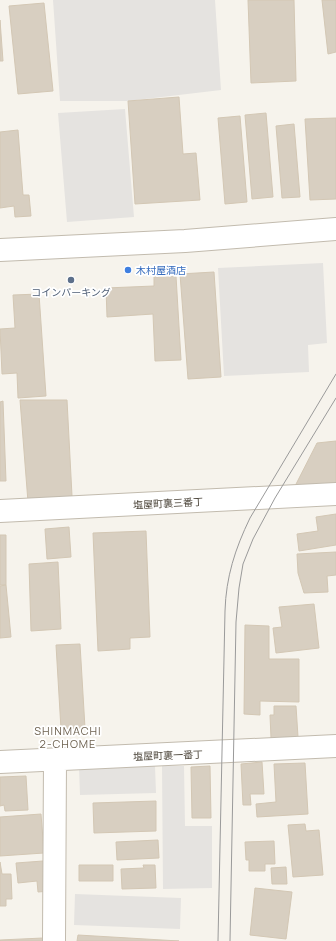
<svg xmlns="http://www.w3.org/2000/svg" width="336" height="941" viewBox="0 0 336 941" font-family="Manrope,'Noto Sans JP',sans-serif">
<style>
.parking{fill:#e5e3e0}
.building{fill:#d8cfc1;stroke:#d3c7b4}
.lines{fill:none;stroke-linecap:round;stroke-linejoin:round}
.minor-casing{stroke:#c2bbae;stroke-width:24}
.minor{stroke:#fff;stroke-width:22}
.tram{stroke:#9a9a9a;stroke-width:1}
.shop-dot{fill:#3f7fe0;stroke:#fff;stroke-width:1.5}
.service-dot{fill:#5c6f8a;stroke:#fff;stroke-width:1.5}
.labels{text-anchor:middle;stroke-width:3.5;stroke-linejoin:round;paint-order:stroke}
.shop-label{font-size:10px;fill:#366cbe;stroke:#fff;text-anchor:start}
.service-label{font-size:10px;fill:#4e5e75;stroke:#fff}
.street-label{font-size:10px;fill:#4b4439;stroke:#fff}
.neighbourhood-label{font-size:11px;letter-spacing:1px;fill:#6e6250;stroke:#fff}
</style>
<rect width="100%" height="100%" fill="#f6f3ec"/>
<path class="parking" d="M53,0H215L221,90L128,101H60Z
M125,109L134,217L67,222L58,113Z
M323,263L327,343L308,345L309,372L224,376L218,268Z
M155,766L156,793L80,795L79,767Z
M162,766H184L185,826H212V888L163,889Z
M75,894L181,898L180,929L74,925Z"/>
<path class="building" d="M248,0H294L296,81L251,83Z
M322,0H336V52L328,54Z
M44,3L53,91L18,94L9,6Z
M0,20L3,61H0Z
M179,97L183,154L196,153L200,200L135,204L128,101Z
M266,113L273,197L252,199L245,115Z
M240,116L247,202L225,204L218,118Z
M336,118V199L310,200L305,119Z
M294,124L300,197L282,198L276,126Z
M18,130L23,195H29L31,216L15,217L14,206L0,208V132Z
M214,272L221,377L188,379L180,274Z
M176,276L181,360L155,361L153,314L107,317L106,288L154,286V277Z
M39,294L46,396L18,398L17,373L2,374L0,329L15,328L13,295Z
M20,400H67L72,496L28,502Z
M3,401L6,481H0V402Z
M336,441V488L292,492L317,443Z
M336,514V545L299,551L297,534L318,531L316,517Z
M69,527L71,557L47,559L45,529Z
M146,531L150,637L130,638V649L98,651L93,533Z
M0,535H6V585H0Z
M336,552V575L327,576L328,592L304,593L298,573L297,554Z
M58,562L61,629L31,631L29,564Z
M6,585L11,637L0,638V586Z
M314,604L319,648L276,653L273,628L282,627L279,607Z
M245,625L269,626V659H299V702L260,701V715L244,714Z
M80,644L85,728L61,729L56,645Z
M274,706H296L298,737L271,738L270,715H274Z
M262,762L264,794H250L251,805H243L241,764Z
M305,763L308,814L257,817L256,804L276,802L274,764Z
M210,766L211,818H192L191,767Z
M26,776L28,810L5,811L4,805L0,806V777Z
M156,801V831L94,833L93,803Z
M41,814L44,853L0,856V817Z
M305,824L306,831L319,830L323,875L293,877L288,825Z
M158,840L159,858L117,860L116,842Z
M274,841L275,864H265V871H249V860H246L245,842Z
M43,861L50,891L38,892L37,881L18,883L16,863Z
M0,862L2,874H11L12,899H6V906H0Z
M79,865H113V881H79Z
M143,865H155L156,888L122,889L121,869L144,868Z
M286,867L287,884H272L271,868Z
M255,888L292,892L286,939L250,935Z
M78,935L179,941H77Z
M43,938V941H0V940Z"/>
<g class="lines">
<g class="minor-casing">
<path id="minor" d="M0,250L185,241L336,229
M0,511L336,494
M0,762L336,746
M54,941L55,760"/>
</g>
<use href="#minor" class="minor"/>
<path class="tram" d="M218,941L225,611C226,577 235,549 250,518L336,374
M230,941L236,622L239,588L243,564L253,539L275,498L336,398"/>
</g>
<circle class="shop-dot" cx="128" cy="270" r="4"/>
<circle class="service-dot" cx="71" cy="280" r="4"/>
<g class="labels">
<g class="shop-label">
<text x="136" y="274">木村屋酒店</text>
</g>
<g class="service-label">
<text x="71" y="296">コインパーキング</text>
</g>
<g class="street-label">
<text transform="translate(168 503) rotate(-3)" y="4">塩屋町裏三番丁</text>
<text transform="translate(168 755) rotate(-2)" y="4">塩屋町裏一番丁</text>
</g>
<g class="neighbourhood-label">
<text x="68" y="735">SHINMACHI<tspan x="68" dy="13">2-CHOME</tspan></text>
</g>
</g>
</svg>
